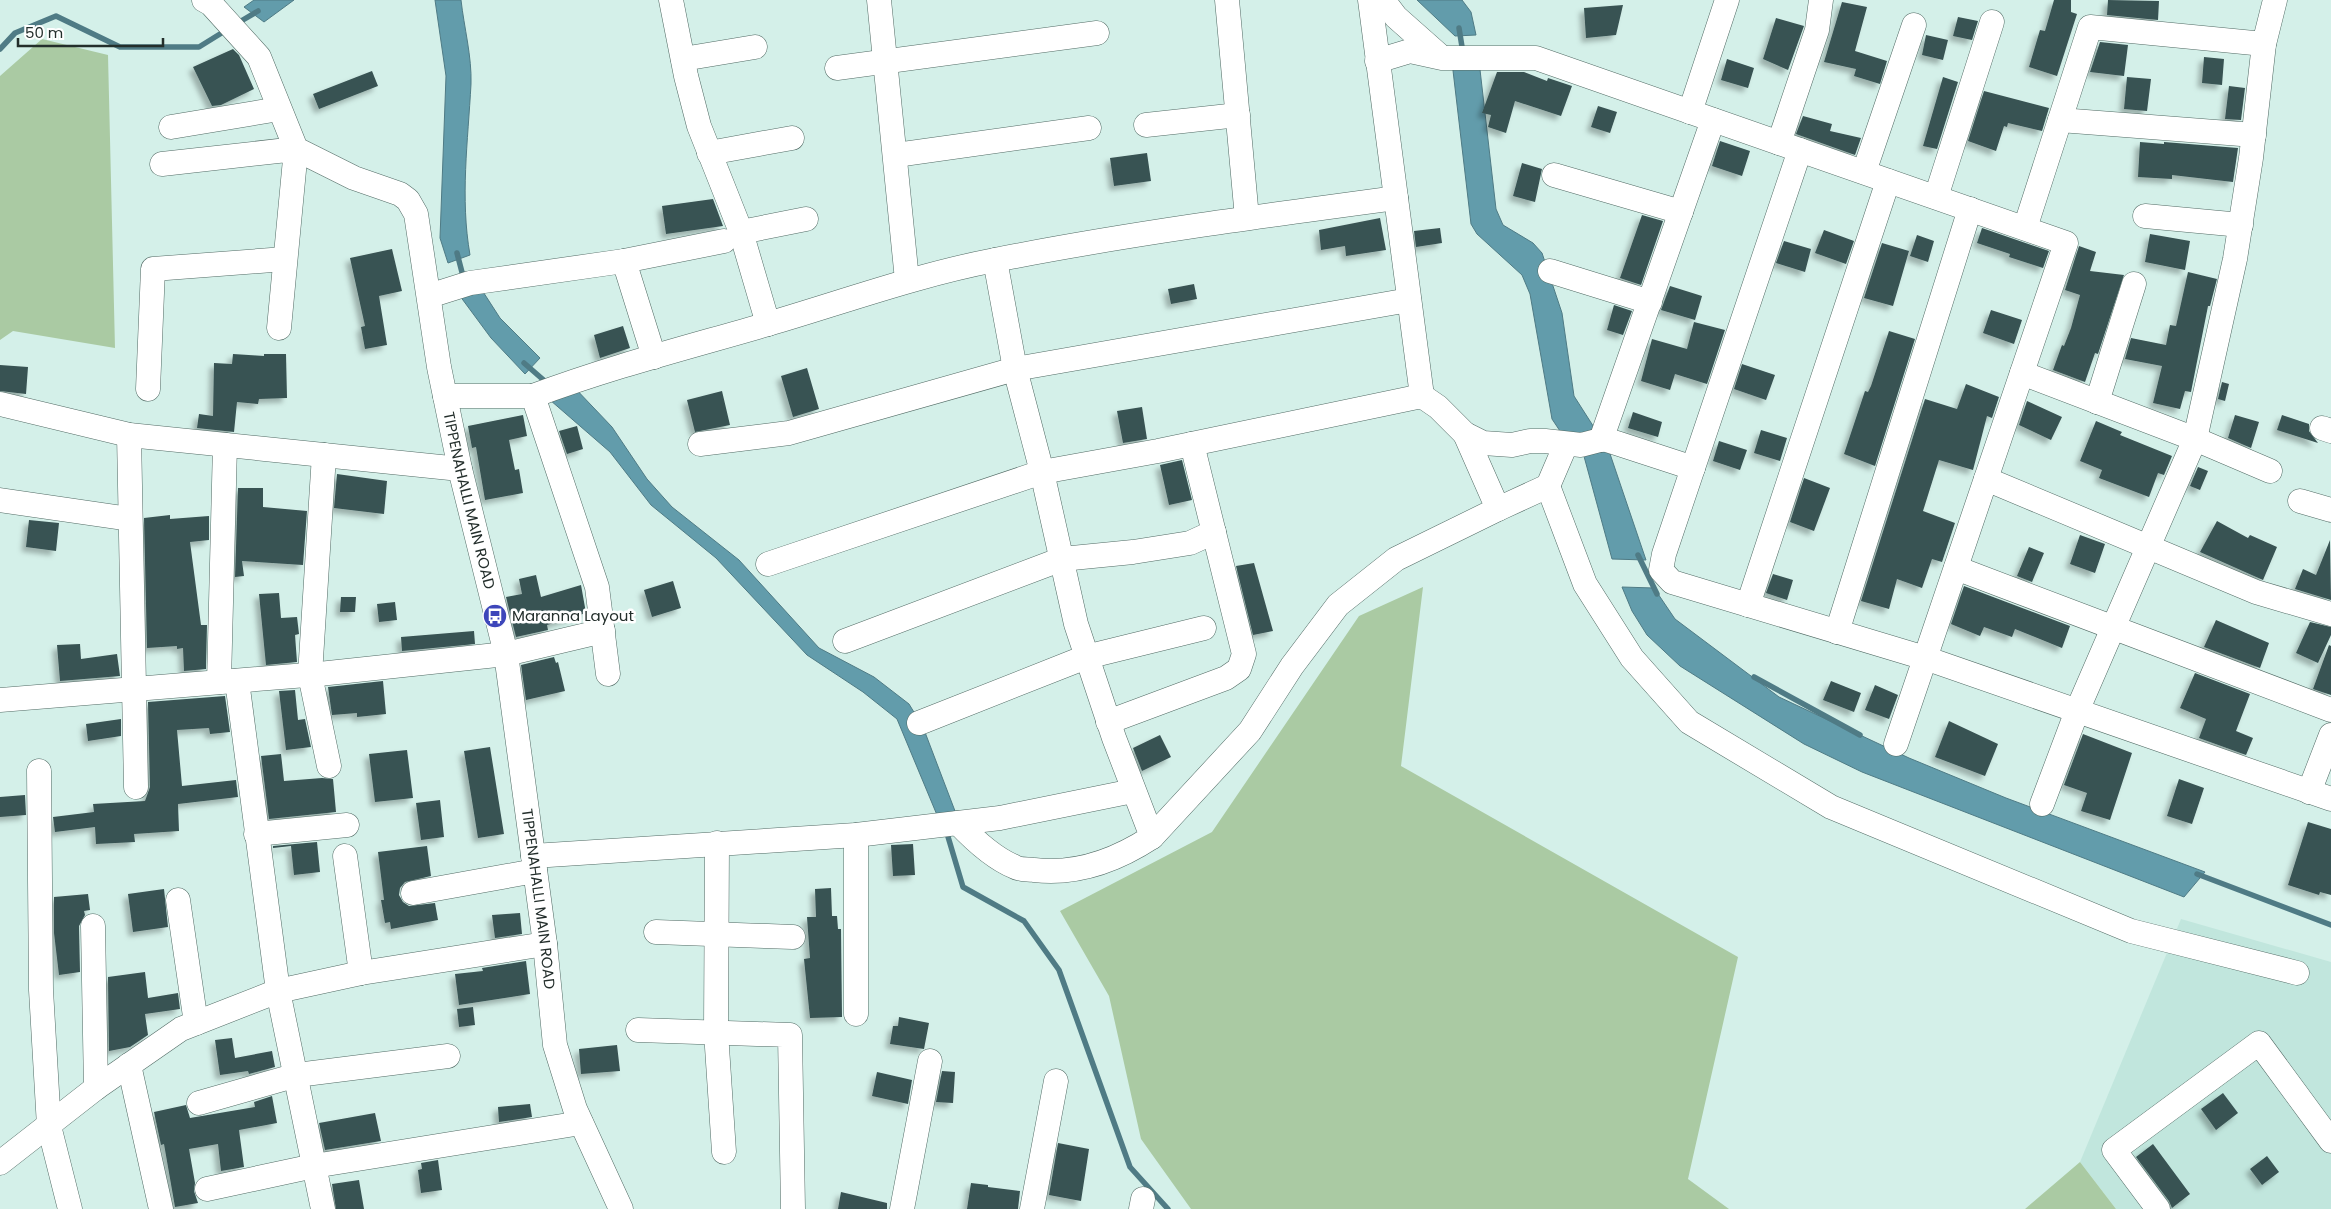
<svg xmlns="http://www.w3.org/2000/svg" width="2331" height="1209" viewBox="0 0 2331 1209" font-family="Poppins,sans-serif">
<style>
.built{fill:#c1e6dd}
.green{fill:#aacaa3}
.water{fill:#629cab;stroke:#4f7b85}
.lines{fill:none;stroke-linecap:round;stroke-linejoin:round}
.stream{stroke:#4f7b85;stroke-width:5.5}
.building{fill:#385252;filter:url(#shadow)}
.minor-casing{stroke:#526b65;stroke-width:25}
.minor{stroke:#fff;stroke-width:24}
.labels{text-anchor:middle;stroke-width:5;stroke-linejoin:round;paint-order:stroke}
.street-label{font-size:15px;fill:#232e2b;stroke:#fff}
.poi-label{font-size:15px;fill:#232e2b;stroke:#fff;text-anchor:start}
</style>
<defs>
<filter id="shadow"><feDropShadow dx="-4.5" dy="4.5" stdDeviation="2.5" flood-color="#0004"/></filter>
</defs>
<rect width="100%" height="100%" fill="#d4f0e9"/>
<path class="built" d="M2181,919L2331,962V1209H2116L2080,1162Z"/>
<path class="green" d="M42,39L108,55L115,348L13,331L0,340V76Z
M1423,587L1401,766L1738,957L1688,1179L1729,1209H1191L1141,1139L1109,996L1060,911L1212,832L1359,616Z
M2080,1162L2116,1209H2025Z"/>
<path class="water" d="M254,0H294L264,22L244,7Z
M435,0H461C464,27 472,57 471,84C468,141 460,198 470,255L448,263L440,238L446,76Z
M1417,0H1462L1471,12L1476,35L1455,36Z
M1479,61L1496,209L1503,225L1533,243L1542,253L1562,313L1574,396L1597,432L1564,437L1552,419L1530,294L1522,275L1477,234L1471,224L1452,62Z
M478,284L500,318L540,358L525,374L491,338L457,292Z
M572,385L612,427L647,479L672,507L739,560L819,648L874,677L909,704L923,727L955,811L937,815L897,719L863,692L807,655L716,558L651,505L610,452L550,400Z
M1607,445L1646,560L1612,559L1582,449Z
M1622,587L1654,588L1675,619L1779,697L1909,758L2006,798L2205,872L2184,897L1862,772L1804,744L1680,666L1647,635L1632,611Z"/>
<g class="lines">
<path class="stream" d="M236,24L258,11
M1459,28L1463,53
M0,49L15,33L56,16L120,47H199L228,29
M457,253L464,280
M524,363L547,383
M1638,555L1657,594
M1754,677L1860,735
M946,830L963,887L1024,921L1059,970L1130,1167L1168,1209
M2197,874L2331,925"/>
</g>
<path class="building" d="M2054,0H2071V12L2077,14L2057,76L2029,67L2040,30L2045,31Z
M2108,0L2159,1L2158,20L2107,15Z
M1842,2L1867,7L1855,51L1887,61L1880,84L1854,76L1856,69L1824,62Z
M1623,5L1616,35L1586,38L1584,8Z
M1958,17L1978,21L1972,40L1953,36Z
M1776,18L1804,26L1788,70L1763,59Z
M1926,35L1948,40L1943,60L1922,55Z
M2100,42L2128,45L2124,76L2090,72Z
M233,49L239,55L254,89L221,105L212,106L193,67Z
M2204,57L2224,59L2222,85L2202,83Z
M1727,59L1754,68L1748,88L1721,80Z
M372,71L378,86L319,109L313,94Z
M1497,72H1524L1547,81L1548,78L1572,86L1561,116L1515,101L1506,133L1488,127L1491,115L1482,113Z
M1943,77L1958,82L1937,149L1923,146Z
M2127,77L2151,79L2147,111L2124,109Z
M2229,86L2245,88L2241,120L2225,119Z
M1984,91L2049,108L2042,131L2008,123L2007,127L2004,126L1996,151L1968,141Z
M1598,106L1617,112L1610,133L1591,127Z
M1803,116L1832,124L1830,131L1861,138L1855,155L1796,134Z
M1720,141L1750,151L1742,176L1712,166Z
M2140,142L2164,144V142L2238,148L2233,182L2172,175V179L2138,177Z
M1147,153L1151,181L1114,186L1110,158Z
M1522,163L1542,169L1535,202L1513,196Z
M713,199L723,226L666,234L662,206Z
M1642,215L1663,221L1641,285L1620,278Z
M1380,218L1386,250L1346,256L1345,246L1321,250L1319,230Z
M1440,228L1442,243L1416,247L1414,231Z
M1982,228L2049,251L2043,268L2009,257L2010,254L1977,243Z
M1824,230L1854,241L1846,264L1815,253Z
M2150,234L2190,241L2185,270L2145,262Z
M1917,235L1934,241L1928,262L1910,256Z
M1784,241L1811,249L1805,272L1776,263Z
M1882,243L1909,251L1893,306L1864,298Z
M2079,246L2096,252L2090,271L2124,275L2098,354L2095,353L2085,382L2053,370L2062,345L2064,346L2071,328L2080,295L2065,290Z
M392,249L402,291L379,296L387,345L365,349L361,327L365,326L350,258Z
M2188,272L2217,279L2210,306H2208L2191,392L2185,391L2180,409L2153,403L2162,366L2125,359L2131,338L2166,345L2170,325L2176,326Z
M1194,284L1197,299L1171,304L1168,289Z
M1670,286L1702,296L1695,320L1661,310Z
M1614,305L1632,311L1623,335L1607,330Z
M1991,310L2022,320L2014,344L1983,333Z
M1694,322L1725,330L1707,384L1675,374L1670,390L1641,381L1652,339L1687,349Z
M623,326L630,348L600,358L594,335Z
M1889,331L1915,339L1875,466L1844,454L1865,391L1868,392L1871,386Z
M233,354L264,356V354H286L287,398L259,399L258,404L237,402L234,432L197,428L199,414L213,416L214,363L232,364Z
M1742,364L1775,375L1766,400L1734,389Z
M0,365L28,367L26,394L0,391Z
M807,368L819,409L793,417L781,376Z
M2222,382L2229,384L2225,401L2218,399Z
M1966,384L1999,397L1992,418L1987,416L1973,470L1939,460L1923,511L1955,523L1942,562L1932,559L1922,588L1897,579L1889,609L1861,601L1925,399L1957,409Z
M722,391L730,425L695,432L687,400Z
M2027,401L2062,417L2051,440L2019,425Z
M1142,407L1147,439L1123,443L1117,411Z
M1633,412L1662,422L1658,437L1628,428Z
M523,415L527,436L509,440L515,470L519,469L523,493L485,500L476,447L472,448L468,426Z
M2235,415L2259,422L2251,448L2228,438Z
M2282,415L2309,424V431L2318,443L2277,430Z
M2096,421L2122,432L2120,435L2172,456L2164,475L2158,473L2149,497L2099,478L2102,470L2080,461Z
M577,426L583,449L567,454L559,431Z
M1761,430L1787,438L1780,461L1754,453Z
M1719,441L1747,450L1740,470L1713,461Z
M1182,460L1192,500L1169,505L1160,465Z
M2198,467L2208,471L2200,490L2190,486Z
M337,474L387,481L384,514L334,508Z
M1804,478L1830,488L1814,531L1790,522Z
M238,488H263V507L307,511L303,565L242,561L244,576L235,577Z
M170,515V519L209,516V540L190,542L201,625H207L206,669L184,671L183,648L177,649V646L147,648L144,518Z
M29,520L59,523L56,551L26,547Z
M2217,521L2248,538L2250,535L2277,547L2263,580L2200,552Z
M2080,535L2105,544L2095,573L2070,564Z
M2330,540L2331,600L2295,589L2303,569L2316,575Z
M2029,547L2044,553L2032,582L2017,576Z
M1254,563L1273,631L1253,635L1236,566Z
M1773,574L1793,580L1787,600L1766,593Z
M536,575L541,597L581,585L586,613L547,625L548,630L516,637L506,597L522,594L519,579Z
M673,581L681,608L652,617L644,590Z
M1964,586L2070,626L2062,648L2015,629L2012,637L1984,627L1980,636L1951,624Z
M279,593L281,618L297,617L299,634L295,635L297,662L266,665L259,594Z
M341,597H356L355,612H340Z
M395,602L397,620L379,622L377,604Z
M2216,620L2269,643L2260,668L2204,647Z
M2310,622L2331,627V635L2318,663L2296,653Z
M474,631L475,644L402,651L401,637Z
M80,644L81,659L117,654L120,676L60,681L57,645Z
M2329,645L2331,646V695L2313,689Z
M554,657L556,663L558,662L565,691L526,700L521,665Z
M2195,673L2250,694L2236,731L2253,738L2246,755L2199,738L2206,719L2180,708Z
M383,681L386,714L357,717V713L332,715L328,687Z
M1831,681L1861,693L1854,712L1823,700Z
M1875,685L1898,695L1889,719L1865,710Z
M295,690L298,720L305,719L311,747L286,750L279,691Z
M225,696L230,732L210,734L209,728L177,730L182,786L236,780L238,797L178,804L179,831L134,834L135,842L96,844L95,827L55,832L53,817L94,812L93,804L145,801L150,787L148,702Z
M121,719V736L88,741L86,724Z
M1949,721L1998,744L1985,776L1935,757Z
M2083,734L2132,753L2110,820L2081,811L2087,793L2064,785Z
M1160,735L1171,757L1142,771L1133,748Z
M490,747L504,834L478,838L464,751Z
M407,750L413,798L375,802L369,754Z
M281,754L284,781L322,778L333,779L336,812L269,819L261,756Z
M2179,779L2204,788L2192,824L2167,816Z
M25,795L26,815L0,817V797Z
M440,800L444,837L421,840L416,803Z
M2308,822L2331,829V895L2320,892L2319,895L2288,885Z
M317,842L320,872L294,875L291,846L273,848V846Z
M913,844L915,875L893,876L891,845Z
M427,846L431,876L405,882L400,888L399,895L403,902L409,906L435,903L438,920L391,929L390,922L385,923L381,900H384L378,852Z
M831,888L832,916H837L838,929H841L842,1017L810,1018L804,959L810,958L807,917H816L815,889Z
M164,889L168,927L133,932L128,894Z
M88,894L90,910L84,911L85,915L79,926L80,972L59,975L54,933V897Z
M520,913L522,934L495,938L492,915Z
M526,961L530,994L459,1005L455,974L483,971L482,968Z
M145,972L148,998L178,993L180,1009L145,1014L148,1035L130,1047L109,1051L108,977Z
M473,1007L475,1025L459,1027L457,1009Z
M899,1017L929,1023L924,1049L890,1044L893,1026H898Z
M232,1038L235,1058L272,1051L275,1067L249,1074L248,1071L220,1075L215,1040Z
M617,1045L620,1071L581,1074L579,1049Z
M942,1071L955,1072L953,1103L936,1102Z
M877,1072L912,1080L908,1104L872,1096Z
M2223,1093L2238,1113L2216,1130L2201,1109Z
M272,1096L277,1123L239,1130L244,1167L221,1171L218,1144L189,1149L195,1183L194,1191L198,1203L175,1207L164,1144L161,1145L154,1112L186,1105L190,1118L255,1107L254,1102Z
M530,1104L532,1117L499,1122L498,1107Z
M375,1113L381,1141L325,1150L319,1123Z
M1058,1143L1089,1149L1081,1201L1049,1195Z
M2153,1144L2190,1194L2172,1208L2169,1201L2136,1157Z
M2267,1156L2279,1172L2262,1185L2250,1169Z
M438,1160L442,1190L421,1193L418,1170L422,1169L421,1163Z
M359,1180L364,1209H336L332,1184Z
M971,1183L988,1185V1187L1020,1191L1018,1209H967Z
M841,1192L887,1203V1209H838Z"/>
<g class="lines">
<g class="minor-casing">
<g id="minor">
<path id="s1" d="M204,0L211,4L259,57L296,149L354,178L400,194L408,200L416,214L439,367L460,469L506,654L545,944L555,1045L575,1109L621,1209"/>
<path d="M671,0L686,76L699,126L741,232L768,324"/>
<path d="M879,0L907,280"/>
<path d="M1227,0L1247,218"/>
<path d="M1370,0L1422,396"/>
<path d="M1383,0L1396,17L1440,56"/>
<path d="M683,59L755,47"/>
<path d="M1377,61L1410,51L1442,58H1536L2066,243L1896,744"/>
<path d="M837,68L1097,33"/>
<path d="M1690,112L1727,0"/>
<path d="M2060,120L2254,135"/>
<path d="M1146,125L1238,115"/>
<path d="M171,127L279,109"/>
<path d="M1779,143L1817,30L1821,0"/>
<path d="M1800,150L1664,554L1661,570L1672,582L1925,658L2331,799"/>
<path d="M709,153L792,138"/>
<path d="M896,155L1089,128"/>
<path d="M162,164L296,149L279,328"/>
<path d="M1864,172L1914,25"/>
<path d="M1554,175L1681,212"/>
<path d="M1936,197L1992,22"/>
<path d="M2145,216L2241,225"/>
<path d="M2025,228L2090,27L2264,44"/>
<path d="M741,232L806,219"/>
<path d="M624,261L724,241"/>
<path d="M1550,271L1650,302"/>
<path d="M429,296L470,283L624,261L654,357"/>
<path d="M2022,373L2195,439L2270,471"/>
<path d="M148,389L153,269L285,259"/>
<path d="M445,396H533L597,587L608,674"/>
<path d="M533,396C610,367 689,347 768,324C843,302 917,275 995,260C1127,234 1262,216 1396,198"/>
<path d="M2097,402L2134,284"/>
<path d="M0,404L129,435L460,469"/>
<path d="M2322,428L2331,431"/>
<path d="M129,435L136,787"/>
<path d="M1601,440L1713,120"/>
<path d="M700,444L789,433L1015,369L1409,300"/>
<path d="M324,455L310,675L329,766"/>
<path d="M1986,479L2256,592L2331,614"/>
<path d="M1548,486L1585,584L1632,658L1689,722L1831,807L2131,931L2297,973"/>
<path d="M0,500L130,519"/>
<path d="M2300,501L2331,510"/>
<path d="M1498,509L1548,486L1566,444"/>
<path d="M768,564L1042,472L1158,451L1422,396L1438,407L1465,434L1483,443L1512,445L1530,441H1545L1581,445L1604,439L1693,468"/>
<path d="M1956,568L2331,710"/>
<path d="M1748,605L1888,181"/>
<path d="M1837,632L1970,209"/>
<path d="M845,641L1062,559L1133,552L1190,543L1214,532"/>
<path d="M237,681L278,991L323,1209"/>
<path d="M219,682L225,445"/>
<path d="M0,700L319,674L506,654L603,631"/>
<path d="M1108,722L1226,678L1239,669L1244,654L1192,444"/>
<path d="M919,723L1086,657L1204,628"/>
<path d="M39,771L41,990L49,1126L70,1209"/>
<path d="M2309,792L2331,735"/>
<path d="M2042,804L2077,711L2195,439L2235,259L2251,158L2264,44L2275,0"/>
<path d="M958,823C974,840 993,858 1015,867C1020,870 1028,869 1034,870C1076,875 1117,860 1152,837L1114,738L1076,624L1042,472L1015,369L995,260"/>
<path d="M256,834L347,825"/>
<path d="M856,835V1014"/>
<path d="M1152,837L1250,731L1292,666L1338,605L1396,559L1498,509L1465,434"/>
<path d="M717,843L716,1032L724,1152"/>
<path d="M345,856L361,973"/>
<path d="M533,856L856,835L1000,818L1133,791"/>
<path d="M413,893L535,871"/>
<path d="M178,900L196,1023"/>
<path d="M93,926L96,1088"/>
<path d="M656,932L793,937"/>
<path d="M638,1030L790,1035L793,1209"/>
<path d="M129,1065L161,1209"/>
<path d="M199,1103L297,1075L448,1056"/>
<path d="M0,1163L96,1088L181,1029L278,991L361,973L545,944"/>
<path d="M207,1189L314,1166L581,1123"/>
<path d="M902,1209L930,1061"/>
<path d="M1032,1209L1056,1081"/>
<path d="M1141,1209L1143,1199"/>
<path d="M2158,1209L2114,1150L2259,1043L2331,1141"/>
</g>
</g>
<use href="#minor" class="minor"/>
</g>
<defs>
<g id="bus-disc" transform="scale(1.25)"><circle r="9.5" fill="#3d46ba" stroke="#fff"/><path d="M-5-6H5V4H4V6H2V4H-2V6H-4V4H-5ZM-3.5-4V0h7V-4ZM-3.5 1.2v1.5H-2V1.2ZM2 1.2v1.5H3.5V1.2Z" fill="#fff"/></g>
</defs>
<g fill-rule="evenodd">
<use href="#bus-disc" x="495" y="616"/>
</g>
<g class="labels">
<g class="street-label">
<text dy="5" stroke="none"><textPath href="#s1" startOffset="610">TIPPENAHALLI MAIN ROAD</textPath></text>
<text dy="5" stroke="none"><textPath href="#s1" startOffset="1015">TIPPENAHALLI MAIN ROAD</textPath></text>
</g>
<g class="poi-label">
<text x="512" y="621">Maranna Layout</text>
</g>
</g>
<path d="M18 38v8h145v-8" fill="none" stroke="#232e2b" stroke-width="2.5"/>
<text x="25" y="38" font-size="15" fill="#232e2b" stroke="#ffffff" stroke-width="4" paint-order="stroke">50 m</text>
</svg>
